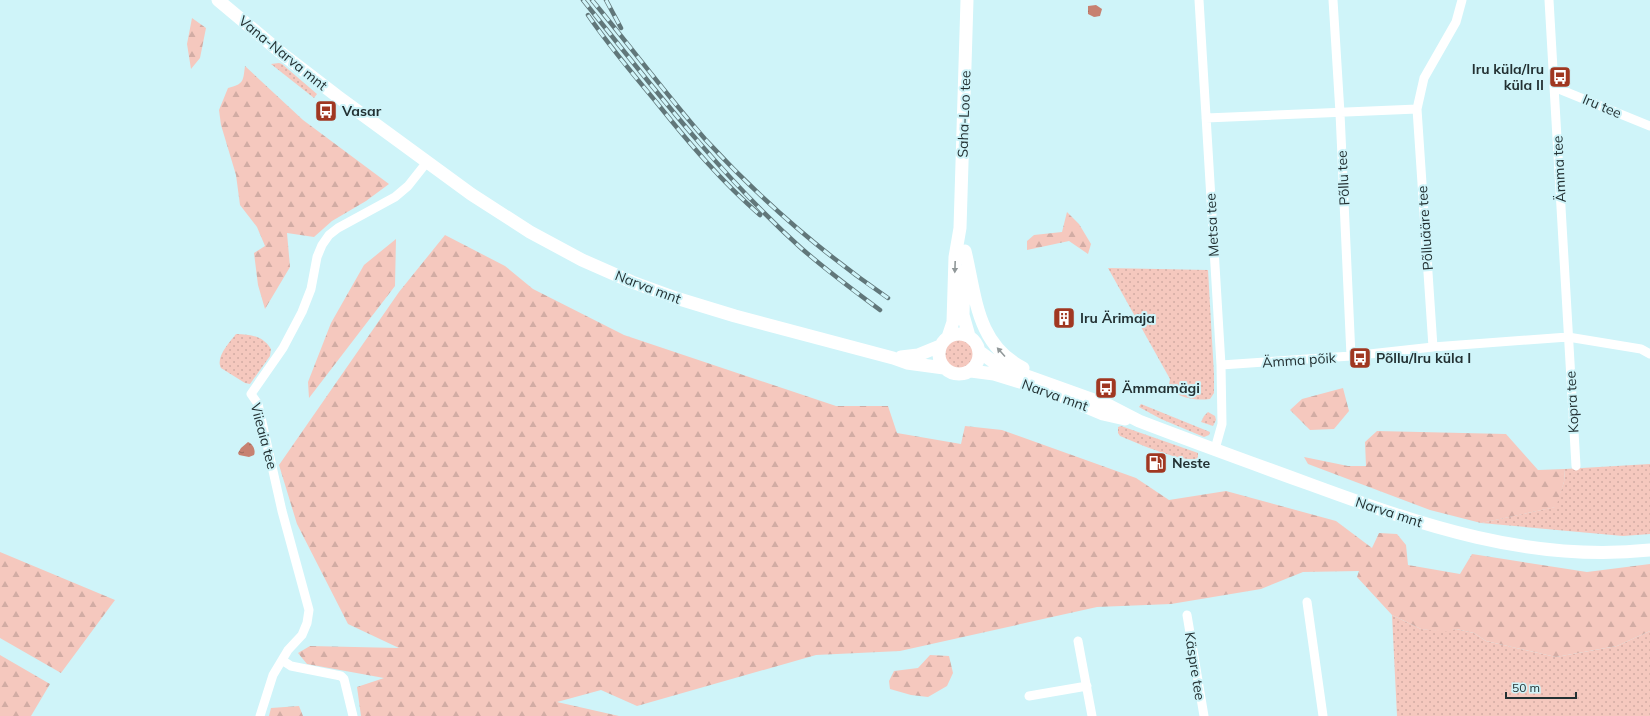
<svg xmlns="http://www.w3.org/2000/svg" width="1650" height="716" viewBox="0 0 1650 716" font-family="Mulish,sans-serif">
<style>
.grass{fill:url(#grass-dots)}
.forest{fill:url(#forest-firs)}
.water{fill:url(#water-ripples)}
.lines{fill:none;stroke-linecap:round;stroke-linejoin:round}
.minor{stroke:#fff;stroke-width:9}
.secondary{stroke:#fff;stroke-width:13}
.rail-casing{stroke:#61777a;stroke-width:4.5}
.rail{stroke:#cff4f9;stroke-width:3;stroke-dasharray:9;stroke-linecap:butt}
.oneway{fill:#919899}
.labels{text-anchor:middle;stroke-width:4;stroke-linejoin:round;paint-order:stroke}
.street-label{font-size:14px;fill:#233133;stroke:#cff4f9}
.poi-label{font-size:14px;font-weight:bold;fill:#233133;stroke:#cff4f9;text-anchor:start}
</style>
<defs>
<pattern id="grass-dots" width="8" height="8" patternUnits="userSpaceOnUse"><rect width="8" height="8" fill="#f5c8be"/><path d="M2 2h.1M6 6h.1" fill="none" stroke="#d2aca4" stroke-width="1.8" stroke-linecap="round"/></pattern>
<pattern id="forest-firs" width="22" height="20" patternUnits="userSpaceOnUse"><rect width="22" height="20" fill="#f5c8be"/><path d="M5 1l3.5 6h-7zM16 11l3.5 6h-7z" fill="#d2aca4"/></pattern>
<pattern id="water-ripples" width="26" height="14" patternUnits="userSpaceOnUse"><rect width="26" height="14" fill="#c78171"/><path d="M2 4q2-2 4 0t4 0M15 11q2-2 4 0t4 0" fill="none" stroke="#a16a5d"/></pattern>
</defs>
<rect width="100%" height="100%" fill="#cff4f9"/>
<path class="grass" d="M279,63L282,64L317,94L314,98L271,64Z
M1108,268L1208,270L1214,375V393L1210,399C1195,401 1184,398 1171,391L1169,385L1170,379Z
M236,334C251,335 262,335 271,349L270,356L250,384L245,383L221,368C215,357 230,342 236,334Z
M945 354a14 14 0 1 1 28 0a14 14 0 1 1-28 0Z
M1141,404L1210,432L1209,435L1204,437L1161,419L1139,407Z
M1208,412L1215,416L1216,420L1213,426L1201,422L1204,416Z
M1121,426L1198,453V458C1187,465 1134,442 1120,436L1118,433V427Z
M1650,464V534L1623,536L1481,523L1555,507L1564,482L1565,469Z
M1392,615L1421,629L1445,631L1456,629L1474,633L1486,641L1556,657L1617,646L1650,631V716H1397Z"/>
<path class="forest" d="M192,18L206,28L200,58L191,69L187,44Z
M245,66L303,120L389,184L366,201L332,221L314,237L287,233L290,267L265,309L258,285L254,253L265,246L257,227L240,205L236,175L221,125L219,110L228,88C244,84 243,81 245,66Z
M1067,212L1079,224L1091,244L1088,254L1069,241L1027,250V241L1034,235L1062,232Z
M445,235L505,266L533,289L624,335L836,406H888L897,433L961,444L965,426L1002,430L1136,478L1169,500L1226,491L1336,521L1372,548L1379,533L1397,534L1406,545L1408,565L1460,574L1472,554L1587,572L1650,564V631L1617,646L1556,657L1486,641L1474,633L1456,629L1445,632L1421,629L1392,615L1357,577L1359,571L1303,572L1261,589L1171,604L1097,607L900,651L816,655L637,706L601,690L557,702L619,716H361L357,687L384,678L307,664L298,653L310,646L399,648L348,624L297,524L279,465L399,292Z
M396,239L395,286L309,398L308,382L331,323L364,265Z
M1343,388L1349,411L1334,429L1310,430L1290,410L1302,399Z
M1377,431L1506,434L1538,470L1565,469L1564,482L1556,507L1481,523L1430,510L1308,464L1304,457L1348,466H1366L1365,442Z
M0,552L115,600L61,673L0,638Z
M0,655L50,684L31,716H0Z
M930,655L949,656L953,673L947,686L928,697L911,695L890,689L889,681L894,671L918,668Z
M299,706L303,716H269L271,708Z"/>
<path class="water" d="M1096,5L1102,9L1100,16L1094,17L1088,14V6Z
M248,442C253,444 256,450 254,455L249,457L239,455L238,453L241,448Z"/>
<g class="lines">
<path class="minor" d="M1199,0L1221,365L1222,424L1215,449
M1333,0L1340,113L1351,356
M1549,0L1576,466
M1554,87L1650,126
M1206,118L1417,109
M1433,347L1417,109L1424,78L1456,22L1462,0
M1221,365L1351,356L1433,347L1568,337L1641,349L1650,354
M1307,602L1323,716
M1187,615L1204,716
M1078,641L1092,716
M282,660L291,666L341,676L344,679L353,716
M1029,696L1087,686
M260,716L273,675L288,650L302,635L307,623L309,610L282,511L258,404L251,394L283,348L302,312L311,289L317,257L322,245L329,235L338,228L395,197L408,186L427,162"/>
<path class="secondary" d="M218,0L285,56L337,96L471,194L530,232L582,260L632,282L676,298L735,316L893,358L907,363L944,368
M965,251C976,296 976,344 1023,368
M964,271L963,315L969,336
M939 354a20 20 0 1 1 40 0a20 20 0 1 1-40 0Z
M948,337L953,322L955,257L960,228L967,0
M980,352L999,366L1108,405L1139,421C1196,443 1254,464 1312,485C1421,525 1531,563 1650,550
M901,357L918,355L940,346
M971,371L994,374L1020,382
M1065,398L1103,414L1125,419"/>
<g class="rail-casing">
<path id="rail" d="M583,0C652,86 719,174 801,248C826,270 853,290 880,310
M592,0C630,46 666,94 705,139C760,199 821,252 888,298
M606,0L621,28
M588,15C609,46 633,74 657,103C689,143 721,181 760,215"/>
</g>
<use href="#rail" class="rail"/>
</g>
<defs><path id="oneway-solid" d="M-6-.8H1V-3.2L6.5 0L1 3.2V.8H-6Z"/></defs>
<g class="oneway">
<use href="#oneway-solid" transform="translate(955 267) rotate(92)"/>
<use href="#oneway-solid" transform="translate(1001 352) rotate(-132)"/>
</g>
<defs>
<g id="bus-square" transform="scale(1.15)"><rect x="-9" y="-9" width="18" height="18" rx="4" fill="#a03721" stroke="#cff4f9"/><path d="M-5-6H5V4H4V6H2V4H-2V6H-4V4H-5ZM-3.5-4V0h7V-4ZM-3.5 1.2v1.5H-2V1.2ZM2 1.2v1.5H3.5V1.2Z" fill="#fff"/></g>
<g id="building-square" transform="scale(1.15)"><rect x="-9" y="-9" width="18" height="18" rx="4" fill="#a03721" stroke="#cff4f9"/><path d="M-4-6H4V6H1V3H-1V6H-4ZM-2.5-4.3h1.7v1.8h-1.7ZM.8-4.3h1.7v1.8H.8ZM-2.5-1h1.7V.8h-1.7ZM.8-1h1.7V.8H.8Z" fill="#fff"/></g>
<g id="fuel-square" transform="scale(1.15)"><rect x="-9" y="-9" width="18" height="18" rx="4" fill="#a03721" stroke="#cff4f9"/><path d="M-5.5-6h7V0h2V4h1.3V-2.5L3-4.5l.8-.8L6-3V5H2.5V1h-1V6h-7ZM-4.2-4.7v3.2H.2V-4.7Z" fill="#fff"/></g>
</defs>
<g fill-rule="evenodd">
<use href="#bus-square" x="1560" y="77"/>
<use href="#bus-square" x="326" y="111"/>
<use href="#building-square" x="1064" y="318"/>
<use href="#bus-square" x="1360" y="358"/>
<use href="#bus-square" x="1106" y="388"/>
<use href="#fuel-square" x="1156" y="463"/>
</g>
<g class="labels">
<g class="street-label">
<text transform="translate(283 53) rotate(39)" y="5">Vana-Narva mnt</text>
<text transform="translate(1602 106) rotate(23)" y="5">Iru tee</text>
<text transform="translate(964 114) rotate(-88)" y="5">Saha-Loo tee</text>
<text transform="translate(1559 169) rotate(-93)" y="5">Ämma tee</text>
<text transform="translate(1343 178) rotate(-93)" y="5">Põllu tee</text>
<text transform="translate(1212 225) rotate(-93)" y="5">Metsa tee</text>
<text transform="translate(1425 228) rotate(-94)" y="5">Põlluääre tee</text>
<text transform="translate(648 287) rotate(21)" y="5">Narva mnt</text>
<text transform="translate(1299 360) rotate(-4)" y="5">Ämma põik</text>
<text transform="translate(1055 395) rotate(20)" y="5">Narva mnt</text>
<text transform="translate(1572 402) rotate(-93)" y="5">Kopra tee</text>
<text transform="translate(264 436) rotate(75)" y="5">Viieaia tee</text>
<text transform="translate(1389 512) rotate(18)" y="5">Narva mnt</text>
<text transform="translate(1195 666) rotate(81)" y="5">Käspre tee</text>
</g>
<g class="poi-label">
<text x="1544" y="74" text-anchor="end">Iru küla/Iru<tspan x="1544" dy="16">küla II</tspan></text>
<text x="342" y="116">Vasar</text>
<text x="1080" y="323">Iru Ärimaja</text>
<text x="1376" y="363">Põllu/Iru küla I</text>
<text x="1122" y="393">Ämmamägi</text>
<text x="1172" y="468">Neste</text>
</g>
</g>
<path d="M1506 692v6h70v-6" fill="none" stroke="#233133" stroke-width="2"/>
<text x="1512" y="692" font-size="12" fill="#233133" stroke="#cff4f9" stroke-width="3" paint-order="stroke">50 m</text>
</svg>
